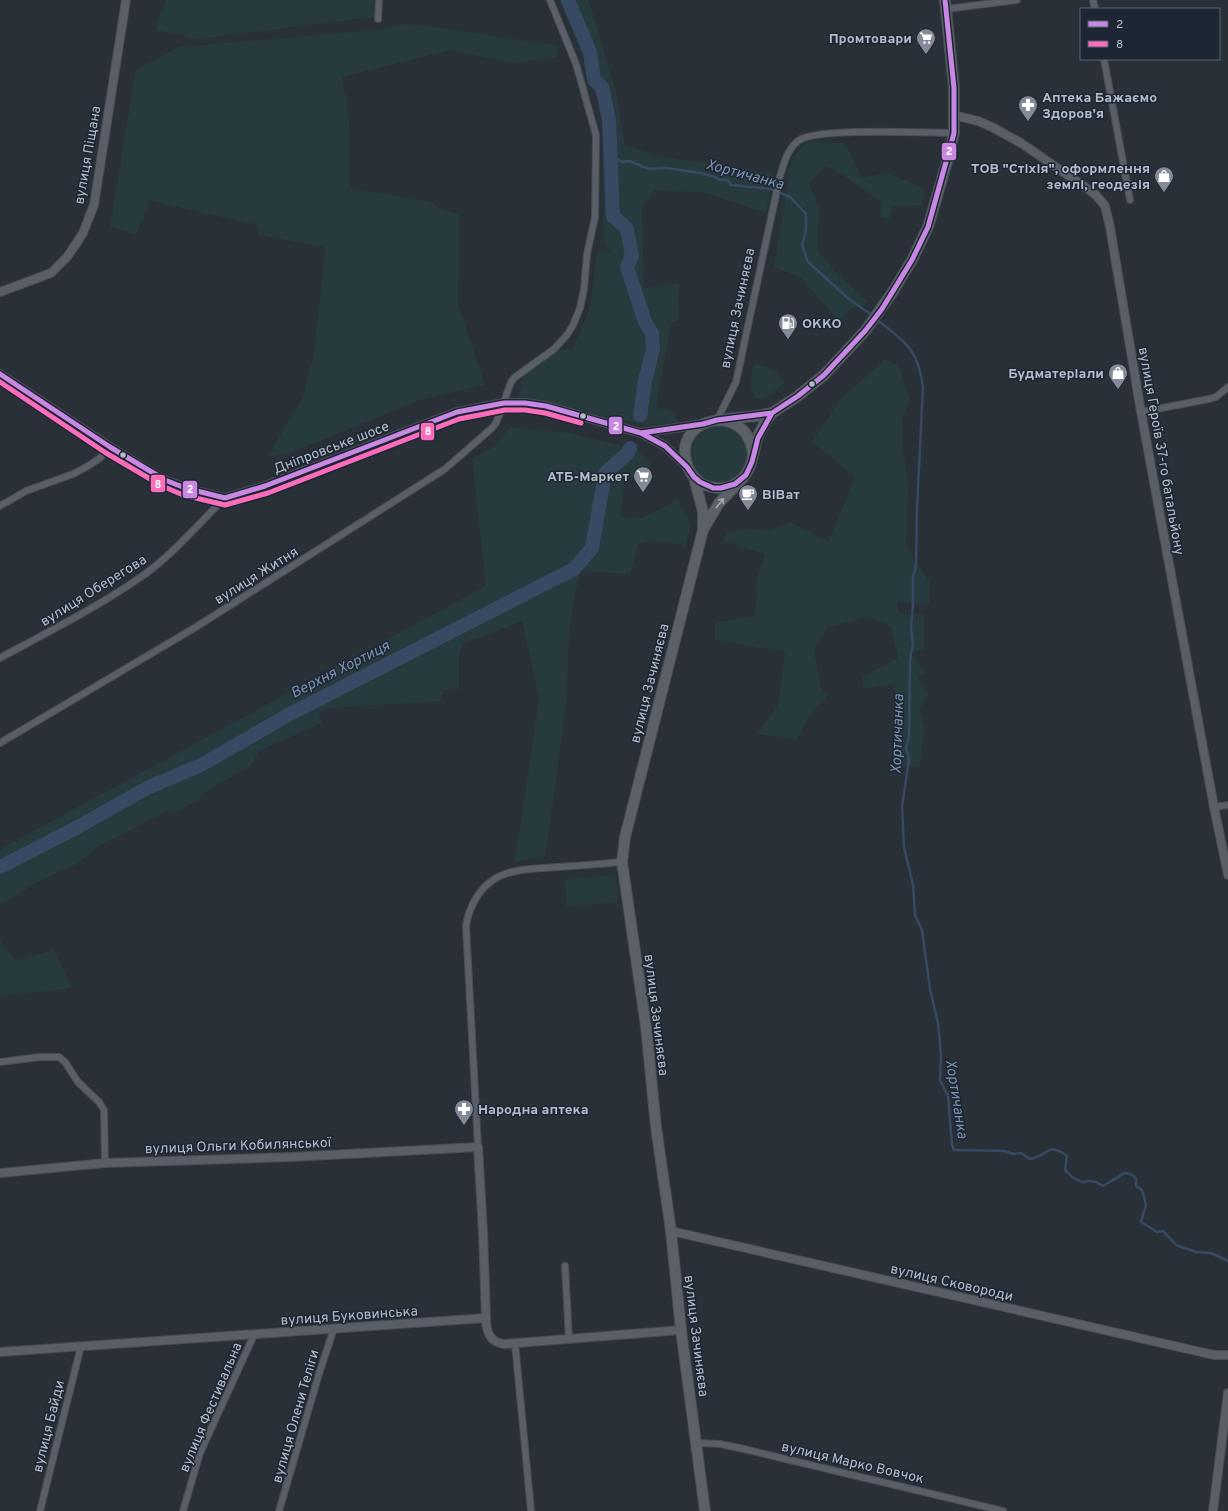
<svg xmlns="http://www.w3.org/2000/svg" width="1228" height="1511" viewBox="0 0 1228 1511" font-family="Overpass,sans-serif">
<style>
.green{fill:#273a3e}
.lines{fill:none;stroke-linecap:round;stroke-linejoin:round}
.stream{stroke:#384963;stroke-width:2.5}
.river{stroke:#384963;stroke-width:14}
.minor-casing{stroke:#484c53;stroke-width:8}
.tertiary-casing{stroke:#484c53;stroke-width:10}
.primary-casing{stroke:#484c55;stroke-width:12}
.minor{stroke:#5a5e66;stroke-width:6}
.tertiary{stroke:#5a5e66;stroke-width:8}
.primary{stroke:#5c6168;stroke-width:10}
.bus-1-casing{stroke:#1d2633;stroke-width:8}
.bus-2-casing{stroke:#1d2633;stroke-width:8}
.bus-1{stroke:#c787e3;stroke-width:5}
.bus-2{stroke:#fb6dba;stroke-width:5}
.oneway{stroke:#a2aab6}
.bus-dot{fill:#b4bcc9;stroke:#1d2633;stroke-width:1.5}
.labels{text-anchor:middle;stroke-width:3;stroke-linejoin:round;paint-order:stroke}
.poi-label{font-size:14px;font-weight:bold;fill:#b4bcc9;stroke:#1d2633;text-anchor:end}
.street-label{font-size:14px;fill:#b4bcc9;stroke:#1d2633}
.water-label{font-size:15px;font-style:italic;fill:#7c92b1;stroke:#1d2633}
.line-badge{stroke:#1d2633;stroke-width:1.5}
.badge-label{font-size:11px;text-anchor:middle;font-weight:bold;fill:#fff}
</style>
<rect width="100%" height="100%" fill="#2a3038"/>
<path class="green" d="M166,0H375L373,17L197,39L156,30L158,20Z
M559,0H587L590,4L616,92L625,145L658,156L774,174L766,213L705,193L655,190L642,207L644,288L680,283L678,298L679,320L671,323L656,407L674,412L679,423L646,425L518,399L526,370L554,349L573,350L590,308L597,252L612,253L603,241L604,198L602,114L582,55Z
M406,24L442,28L559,46L557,57L514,63L450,50L342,77L349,115L350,189L430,201L441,210L459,214L458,304L485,385L420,400L293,452L267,457L304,395L309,368L313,358L326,247L259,235L257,225L151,201L136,234L110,227L136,70L178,47L376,30Z
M807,142L844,143L855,162L862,178L888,173L925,189L922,205L892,206L889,219L880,216L881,202L843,175L826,166L809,184L819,207L817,250L834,270L868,302L847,311L840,322L800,277L774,267L792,158Z
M884,360L899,365L910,400L902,418L903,448L908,487L906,545L930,583L929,604L897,602L899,614H924V649L911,653L925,673L918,678L928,693L920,708L924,727L920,767L896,763L895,683L864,689L862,677L898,658L891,627L869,617L826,628L814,652L821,688L828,695L809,716L797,740L757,734L778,706L785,652L715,640V622L754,617L756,604L757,580L765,554L722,541L726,533L748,529L768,531L790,522L829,541L855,477L812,442L841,399Z
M756,364C769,367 780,370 784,383L769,396L761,400L755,398L751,388L752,368Z
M690 453a29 29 0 1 1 58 0a29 29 0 1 1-58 0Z
M510,427L570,433L639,450L653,465L624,481L621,517L642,518L678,500L691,525L686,546L654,540L638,544L630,574L581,571L576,589L569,629L567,701L545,857L515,862L539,698L522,621L463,644L459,655V689L443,690L441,701L331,708L319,713L322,723L259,751L250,766L202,794L199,800L175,812L167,811L99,846L75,865L37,882L0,906V849L486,586L472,458L495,446Z
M616,875L618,902L567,907L565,879Z
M0,939L15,961L54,950L72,988L0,996Z"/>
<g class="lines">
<path class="stream" d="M611,155L622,162L629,161L649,169L666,168L700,173L715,177L720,180H728L731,185L771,189L790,197L806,214V230L802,245L808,262L850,300L872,315
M876,319C905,342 918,348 923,387L917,508L916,565L913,577V605L911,628L913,645L910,659L909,737L906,748L909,759L902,807L904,847L913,885L915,915L922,930L930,989L938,1023L941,1054L940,1080L948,1096L952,1145L954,1150L1004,1151L1014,1154L1021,1153L1030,1159C1048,1156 1047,1141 1067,1156L1065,1170L1072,1177L1082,1182L1089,1181L1096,1182L1103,1186C1110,1181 1117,1179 1124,1173L1130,1174L1136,1178V1186L1142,1190L1146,1205L1141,1222L1157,1232L1163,1231L1176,1245L1196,1252L1211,1253L1228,1261"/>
<path class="river" d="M568,0L590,52L594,80L602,87L609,120L613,216L627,229L632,256L627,267L645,322L652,333L653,349L645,381L640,415L641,412
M0,867L78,827L147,788L201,765L290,714L574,569L592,548L605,473L628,453L630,448"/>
<g class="minor-casing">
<path id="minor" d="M1093,0L1095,9
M946,9L1017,0
M378,19L379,0
M1104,59L1130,200
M1141,412L1209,399L1216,397L1228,387
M717,420L736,382L780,176C784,163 787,150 798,141C815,127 927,133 954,133
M0,506L26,491L73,474L88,466L100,458L110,447
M0,658C46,633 94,609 138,579C171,557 197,525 225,498
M0,743L196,627L445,469L492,428L496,423L500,413L511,382L514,378L554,349L567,335L573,325L580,308L584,289L587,254L595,217L596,135L576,64L550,0
M1214,807L1228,805
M0,1062L40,1057H59L65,1062L78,1082L99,1102L104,1110L105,1163
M478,1147L466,926C469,907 479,888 496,878C514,868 537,869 557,867C578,866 600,864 622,862
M565,1266L569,1339
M515,1343L531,1511
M697,1443L720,1444L744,1449L1003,1511
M40,1511L81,1346
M183,1511L200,1453L254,1335
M279,1511L319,1374L334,1328"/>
</g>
<g class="tertiary-casing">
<path id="tertiary" d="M954,115L978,121L992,127L1021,143L1085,187L1096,195L1105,206L1110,227L1141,412L1214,807L1228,875
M0,292L51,273L67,257L76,244L83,233L94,205L126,0
M0,374L110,447L149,471L165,480L185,488L225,498L265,486L457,412L504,403H525L546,406L641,433L665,446L687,467
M641,433L703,424
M0,1173L105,1163L292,1157L478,1147L483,1232L486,1318
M671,1231L1214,1355H1228
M0,1352L486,1318C486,1331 489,1342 504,1344L681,1330
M1213,1511L1228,1393"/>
</g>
<g class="primary-casing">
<path id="primary" d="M717,420L756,416L772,413L798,396L824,375L865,331L892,293L912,260L928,227L949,155L954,133V88L945,0
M753,455C749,402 675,415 686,461C688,470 693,478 701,483C711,489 725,490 735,484C753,474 752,456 757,439C760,430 766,421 772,413
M694,477L703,512V528
M705,1511L681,1330L671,1231L656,1127L646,1027L622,862L625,837L703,530L719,503L741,480"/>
</g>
<use href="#minor" class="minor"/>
<use href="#tertiary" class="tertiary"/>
<use href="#primary" class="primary"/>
<g class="bus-1-casing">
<path id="bus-1" d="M0,374L110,447L165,480L185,488L225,498L265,486L457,412L504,403H525L546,406L641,433L665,446L687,467L694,477L700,482L713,488H721L735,484L746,475L752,462L758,438L772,413
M641,433L703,424L717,420L772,413L798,396L824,375L865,331L882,309L912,260L928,227L954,133V88L945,0"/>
</g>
<g class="bus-2-casing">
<path id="bus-2" d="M0,382L106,453L162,486L183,495L225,505L268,493L459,419L505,410H525L545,413L581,423"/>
</g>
<use href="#bus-1" class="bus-1"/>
<use href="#bus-2" class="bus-2"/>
</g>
<defs><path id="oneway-shaft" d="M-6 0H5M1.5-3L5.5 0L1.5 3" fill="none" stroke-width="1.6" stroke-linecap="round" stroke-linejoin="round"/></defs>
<use class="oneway" href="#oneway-shaft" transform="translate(720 503) rotate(-51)"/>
<defs>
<g id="supermarket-pin" transform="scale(1)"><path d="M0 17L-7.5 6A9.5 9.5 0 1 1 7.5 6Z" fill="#848b96" stroke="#1d2633"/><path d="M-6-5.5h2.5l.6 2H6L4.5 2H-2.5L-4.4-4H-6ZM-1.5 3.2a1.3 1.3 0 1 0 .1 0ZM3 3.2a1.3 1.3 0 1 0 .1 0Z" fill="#fff"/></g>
<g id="pharmacy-pin" transform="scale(1)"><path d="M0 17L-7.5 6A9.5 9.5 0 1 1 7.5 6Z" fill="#848b96" stroke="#1d2633"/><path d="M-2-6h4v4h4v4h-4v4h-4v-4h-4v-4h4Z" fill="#fff"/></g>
<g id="shop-pin" transform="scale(1)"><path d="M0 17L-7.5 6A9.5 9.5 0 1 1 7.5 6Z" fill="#848b96" stroke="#1d2633"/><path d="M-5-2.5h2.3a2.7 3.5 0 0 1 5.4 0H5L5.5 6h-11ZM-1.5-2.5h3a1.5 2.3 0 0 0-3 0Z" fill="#fff"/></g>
<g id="fuel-pin" transform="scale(1)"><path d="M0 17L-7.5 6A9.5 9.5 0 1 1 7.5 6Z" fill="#848b96" stroke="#1d2633"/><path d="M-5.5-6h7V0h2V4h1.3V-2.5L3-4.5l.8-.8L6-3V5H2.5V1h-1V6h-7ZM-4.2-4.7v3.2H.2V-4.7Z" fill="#fff"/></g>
<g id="cafe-pin" transform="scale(1)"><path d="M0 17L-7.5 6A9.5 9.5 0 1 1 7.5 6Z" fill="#848b96" stroke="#1d2633"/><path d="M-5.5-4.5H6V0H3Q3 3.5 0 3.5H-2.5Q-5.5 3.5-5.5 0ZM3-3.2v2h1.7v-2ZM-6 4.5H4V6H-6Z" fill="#fff"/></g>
</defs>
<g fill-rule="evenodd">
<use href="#supermarket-pin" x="926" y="38"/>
<use href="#pharmacy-pin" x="1028" y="105"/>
<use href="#shop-pin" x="1164" y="176"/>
<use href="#fuel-pin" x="788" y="323"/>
<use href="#shop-pin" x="1118" y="373"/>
<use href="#supermarket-pin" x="643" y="476"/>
<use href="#cafe-pin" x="748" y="494"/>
<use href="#pharmacy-pin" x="464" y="1109"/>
</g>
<g class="bus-dot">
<circle cx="812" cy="384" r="3.5"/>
<circle cx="583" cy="416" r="3.5"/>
<circle cx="123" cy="455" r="3.5"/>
</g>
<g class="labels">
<g class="poi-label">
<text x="912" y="43">Промтовари</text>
<text x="1042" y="102" text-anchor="start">Аптека Бажаємо<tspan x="1042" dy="16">Здоров'я</tspan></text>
<text x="1150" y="173">ТОВ "Стіхія", оформлення<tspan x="1150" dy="16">землі, геодезія</tspan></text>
<text x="802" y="328" text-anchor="start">ОККО</text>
<text x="1104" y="378">Будматеріали</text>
<text x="629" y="481">АТБ-Маркет</text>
<text x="762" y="499" text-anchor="start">ВіВат</text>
<text x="478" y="1114" text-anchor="start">Народна аптека</text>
</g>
<g class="street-label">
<text transform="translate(87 155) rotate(-80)" y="5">вулиця Піщана</text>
<text transform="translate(737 308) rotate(-78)" y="5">вулиця Зачиняєва</text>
<text transform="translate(331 447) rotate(-21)" y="5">Дніпровське шосе</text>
<text transform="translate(1162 451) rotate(80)" y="5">вулиця Героїв 37-го батальйону</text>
<text transform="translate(256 575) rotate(-32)" y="5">вулиця Житня</text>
<text transform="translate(93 590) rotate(-32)" y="5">вулиця Оберегова</text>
<text transform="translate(649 683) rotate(-76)" y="5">вулиця Зачиняєва</text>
<text transform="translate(657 1015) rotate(83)" y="5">вулиця Зачиняєва</text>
<text transform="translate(238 1145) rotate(-2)" y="5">вулиця Ольги Кобилянської</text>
<text transform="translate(952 1282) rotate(13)" y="5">вулиця Сковороди</text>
<text transform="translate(349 1315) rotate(-4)" y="5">вулиця Буковинська</text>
<text transform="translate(697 1336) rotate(83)" y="5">вулиця Зачиняєва</text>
<text transform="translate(210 1407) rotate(-67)" y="5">вулиця Фестивальна</text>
<text transform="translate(295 1416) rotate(-74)" y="5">вулиця Олени Теліги</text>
<text transform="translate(48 1426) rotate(-76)" y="5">вулиця Байди</text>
<text transform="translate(853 1462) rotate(13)" y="5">вулиця Марко Вовчок</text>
</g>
<g class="water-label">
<text transform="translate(745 174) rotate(15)" y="5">Хортичанка</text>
<text transform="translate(340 669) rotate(-27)" y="5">Верхня Хортиця</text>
<text transform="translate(897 734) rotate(-88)" y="5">Хортичанка</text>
<text transform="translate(957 1099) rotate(81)" y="5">Хортичанка</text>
</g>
</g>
<g class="line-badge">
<rect x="941" y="142" width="16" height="19" rx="4" fill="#c787e3"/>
<rect x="608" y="416" width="15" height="19" rx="4" fill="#c787e3"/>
<rect x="420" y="422" width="15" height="19" rx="4" fill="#fb6dba"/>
<rect x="150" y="474" width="16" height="19" rx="4" fill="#fb6dba"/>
<rect x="182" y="480" width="16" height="19" rx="4" fill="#c787e3"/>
</g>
<g class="badge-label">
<text x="949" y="155">2</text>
<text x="616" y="430">2</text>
<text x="428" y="435">8</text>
<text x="158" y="488">8</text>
<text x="190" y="493">2</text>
</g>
<rect x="1080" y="8" width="140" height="52" fill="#1d2633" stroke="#59626f"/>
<rect x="1088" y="21" width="20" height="6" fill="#c787e3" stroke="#59626f"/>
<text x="1116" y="28" font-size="12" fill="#b4bcc9">2</text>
<rect x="1088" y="41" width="20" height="6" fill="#fb6dba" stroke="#59626f"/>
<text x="1116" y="48" font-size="12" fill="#b4bcc9">8</text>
</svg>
